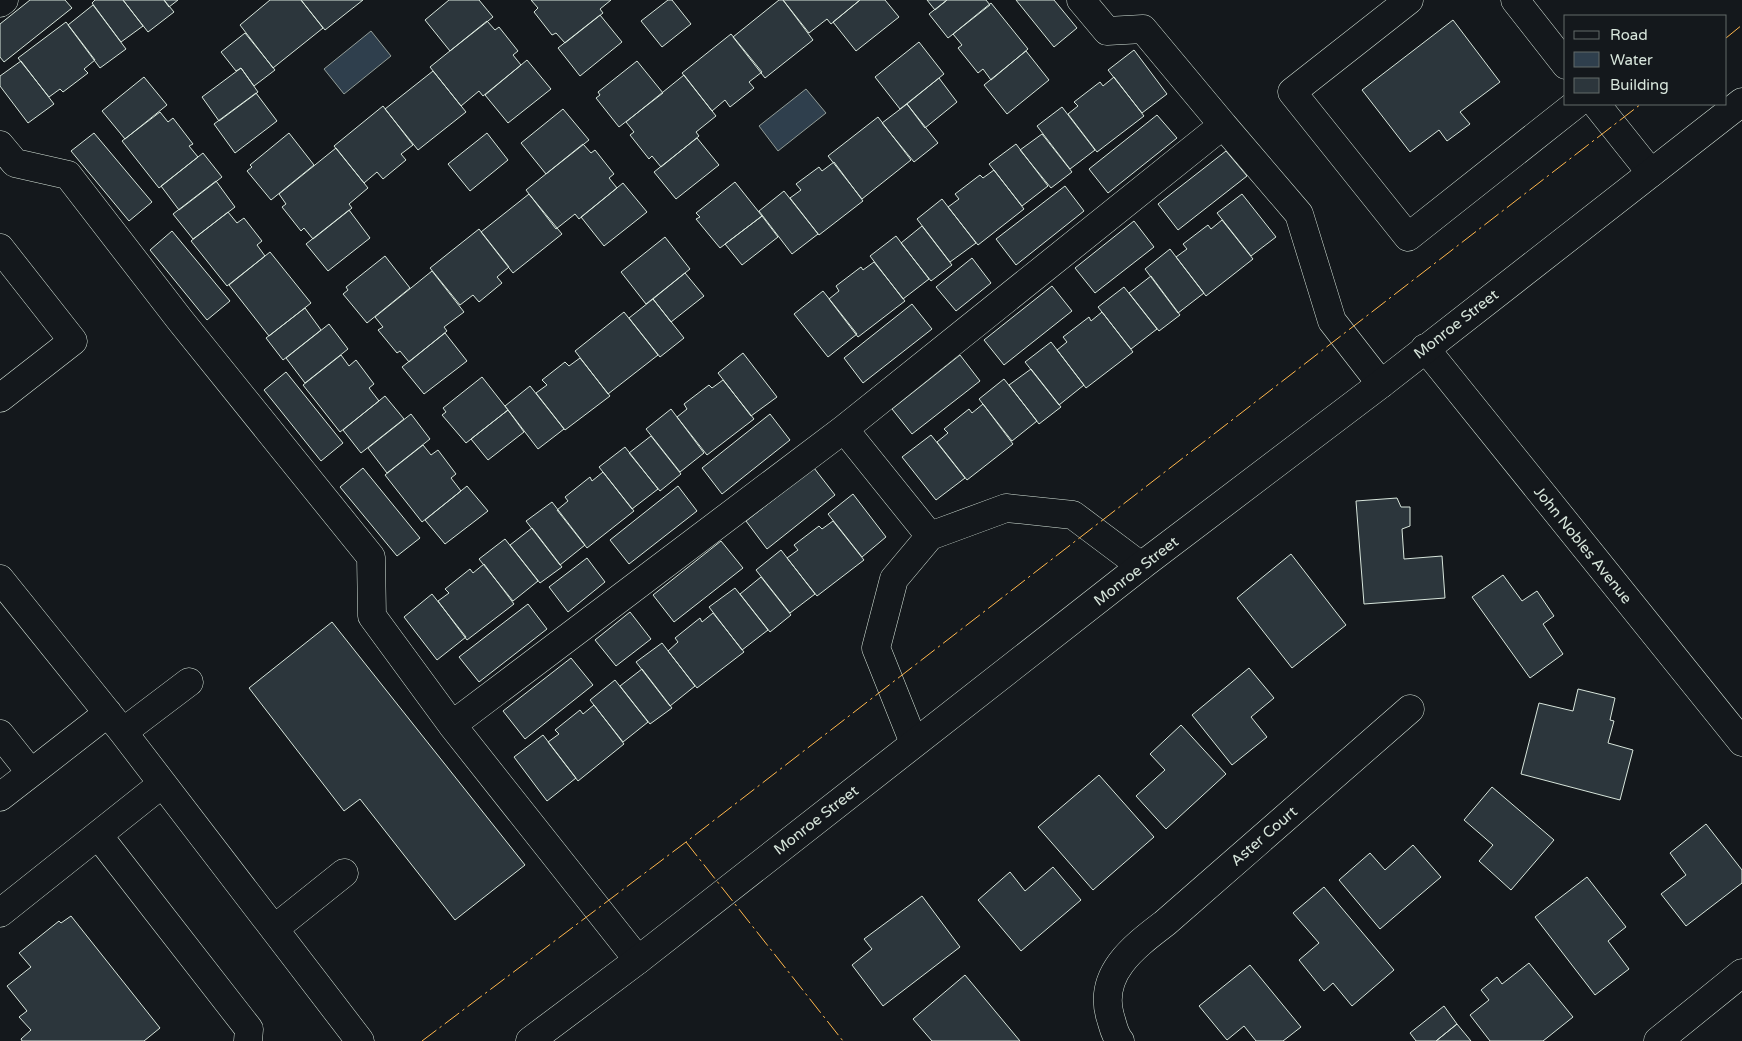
<svg xmlns="http://www.w3.org/2000/svg" width="1742" height="1041" viewBox="0 0 1742 1041" font-family="'Varela Round',sans-serif">
<style>
.water{fill:#2f3f4d;stroke:#939e99}
.building{fill:#2c363c;stroke:#d8e6dc}
.lines{fill:none;stroke-linecap:round;stroke-linejoin:round}
.minor-casing{stroke:#d8e6dc;stroke-width:29}
.major-casing{stroke:#d8e6dc;stroke-width:29}
.minor{stroke:#14181c;stroke-width:28}
.major{stroke:#14181c;stroke-width:28}
.power{stroke:#ffb74d;stroke-width:1;stroke-dasharray:18 4 2.5 4;stroke-linecap:butt}
.labels{text-anchor:middle;stroke-width:4;stroke-linejoin:round;paint-order:stroke}
.street-label{font-size:15px;fill:#d8e6dc;stroke:#14181c}
</style>
<rect width="100%" height="100%" fill="#14181c"/>
<path class="water" d="M371,31L391,56L344,94L324,69Z
M806,89L826,113L778,151L759,126Z"/>
<path class="building" d="M30,0H65L72,8L4,62L0,57V24Z
M95,0H123L143,26L121,42L92,3Z
M123,0H164L174,12L148,32Z
M164,0H178L169,7Z
M270,0H301L323,28L273,68L240,25Z
M301,0H363L325,30Z
M449,0H479L493,17L450,51L425,20Z
M531,0H611L600,9L603,13L565,43L556,33L552,35L534,12L538,8Z
M668,0H672L691,24L662,47L641,21Z
M779,0H783L813,40L765,78L733,37Z
M783,0H860L831,24L827,19L809,33Z
M860,0H885L899,17L856,51L833,22Z
M927,0H947L935,10Z
M947,0H986L990,5L948,38L929,14Z
M1016,0H1054L1077,28L1054,47Z
M991,3L1028,49L991,80L983,69L978,73L958,48L962,45L953,34Z
M93,5L126,49L100,68L68,25Z
M600,15L622,42L580,76L558,48Z
M1453,20L1500,82L1460,112L1470,124L1447,141L1439,130L1410,152L1362,90Z
M487,21L495,30L499,27L518,51L513,55L521,65L483,96L479,91L461,106L430,67Z
M66,22L95,60L84,69L88,73L63,92L60,89L49,97L18,58Z
M245,33L275,70L254,86L241,68L236,71L221,52Z
M731,34L762,72L749,82L754,88L730,107L725,100L712,111L682,73Z
M919,42L944,74L900,109L875,77Z
M1134,50L1167,94L1142,113L1108,70Z
M1026,51L1049,80L1007,114L984,85Z
M527,60L551,89L508,123L485,95Z
M21,61L54,104L28,123L0,86V76Z
M637,61L663,93L619,127L596,98L600,95L598,92Z
M241,68L258,92L219,121L202,97Z
M433,71L466,112L418,150L385,109Z
M684,75L716,116L696,132L699,136L661,167L652,156L649,159L630,135L634,132L626,122Z
M144,77L167,105L125,139L102,111Z
M1114,77L1144,116L1097,152L1068,114L1078,106L1074,102L1100,82L1103,86Z
M939,78L957,102L925,128L907,104Z
M256,93L277,121L235,153L214,124Z
M907,104L938,143L914,162L882,123Z
M383,106L413,145L401,154L406,160L383,179L377,172L364,183L334,146Z
M1062,107L1095,150L1070,169L1037,126Z
M563,109L589,140L546,174L521,143Z
M160,112L168,122L173,118L193,144L189,146L198,157L159,188L122,141Z
M1157,115L1177,138L1108,193L1089,169Z
M878,117L911,160L862,199L828,156Z
M94,133L152,202L129,221L71,151Z
M289,133L314,165L271,200L247,171L252,167L250,165Z
M487,133L508,160L470,191L448,164Z
M1042,134L1072,172L1051,188L1020,150Z
M697,138L719,165L676,199L654,172Z
M583,144L591,153L595,150L614,174L609,178L617,188L579,219L575,214L556,229L526,190Z
M1016,144L1048,186L1022,206L989,164Z
M336,148L368,188L349,204L352,208L313,239L304,228L301,231L282,207L286,204L279,194Z
M1226,151L1247,176L1178,230L1158,204Z
M203,153L222,177L179,210L161,186Z
M834,162L863,201L819,235L790,198L801,190L796,184L819,167L822,171Z
M994,170L1024,209L978,245L948,207L959,199L955,194L980,175L983,178Z
M216,181L235,207L193,239L173,214Z
M735,182L762,216L720,248L696,219L700,217L696,213Z
M623,183L647,212L604,246L581,217Z
M1065,186L1084,211L1016,265L996,239Z
M784,191L818,234L792,254L759,211Z
M529,194L562,234L513,273L481,232Z
M1242,194L1276,237L1251,256L1217,213Z
M942,199L976,243L950,262L917,219Z
M349,210L370,238L328,271L306,244Z
M228,212L237,223L244,218L262,241L257,245L265,256L227,286L191,241Z
M762,216L778,237L742,265L725,244Z
M1222,220L1253,259L1206,296L1176,257L1187,249L1183,244L1208,225L1211,229Z
M1134,221L1154,247L1095,293L1075,268Z
M922,226L952,265L931,281L901,243Z
M479,229L509,267L497,277L502,283L479,302L473,295L460,305L430,268Z
M172,231L230,301L207,320L150,250Z
M896,236L929,279L903,299L870,256Z
M665,237L690,269L646,304L621,272Z
M1170,249L1204,293L1178,313L1145,269Z
M270,252L311,303L269,336L229,285Z
M385,256L410,288L367,323L343,294L348,290L346,287Z
M972,258L991,283L956,311L936,287Z
M874,262L905,301L858,337L829,299L839,291L836,286L861,267L863,270Z
M432,271L464,312L444,327L447,331L409,362L400,351L397,353L378,330L383,327L375,317Z
M685,273L704,296L671,322L653,299Z
M1151,276L1180,315L1159,331L1129,293Z
M1052,286L1072,311L1004,365L984,340Z
M1124,287L1157,329L1131,349L1098,307Z
M823,291L857,334L828,357L794,314Z
M653,299L684,338L660,357L629,318Z
M912,304L932,329L863,383L844,358Z
M305,308L321,330L283,360L266,338Z
M624,312L658,355L608,394L575,351Z
M1102,312L1133,352L1086,388L1057,350L1067,342L1063,337L1089,317L1091,321Z
M329,324L348,349L305,383L286,358Z
M445,333L467,361L424,394L402,367Z
M1051,342L1084,385L1059,405L1025,362Z
M743,353L777,397L751,416L718,373Z
M341,355L349,366L356,360L374,384L369,388L379,401L340,432L303,385Z
M960,355L980,381L912,434L892,409Z
M580,358L610,396L565,430L536,393L547,385L542,380L565,362L569,366Z
M1031,369L1061,407L1039,424L1009,385Z
M286,372L343,443L321,461L264,390Z
M482,377L508,410L466,443L442,415L446,412L443,408Z
M1004,379L1037,421L1012,441L979,399Z
M723,380L754,419L707,455L677,417L687,409L684,404L709,385L712,388Z
M530,386L564,429L538,449L505,406Z
M385,396L404,419L361,453L343,430Z
M983,404L1013,444L967,480L937,442L948,433L944,429L969,409L972,413Z
M671,409L704,453L680,472L646,429Z
M508,410L524,432L488,460L471,439Z
M411,414L430,439L387,473L368,448Z
M770,414L790,440L722,494L702,468Z
M931,435L965,478L936,500L902,457Z
M651,436L681,474L660,491L629,453Z
M423,445L431,455L438,450L456,474L451,478L461,491L422,522L385,475Z
M625,447L658,489L632,509L599,467Z
M363,468L420,538L397,556L340,487Z
M814,468L835,495L767,549L746,521Z
M603,472L634,511L587,548L557,510L568,501L565,497L590,477L592,481Z
M467,486L488,511L445,544L425,520Z
M678,486L697,511L629,564L610,540Z
M853,494L886,537L862,557L828,514Z
M1397,498L1401,507H1410V526L1402,529L1404,559L1442,556L1445,598L1364,604L1356,501Z
M552,502L585,545L560,565L526,521Z
M833,521L864,560L817,596L787,558L798,550L794,545L819,526L822,529Z
M532,528L562,567L540,583L510,545Z
M505,539L538,581L513,601L479,559Z
M721,541L743,568L674,622L653,595Z
M781,550L815,594L790,613L756,570Z
M1291,554L1346,625L1292,668L1237,598Z
M587,558L605,582L568,612L549,587Z
M484,564L514,604L467,640L438,601L449,593L445,589L470,569L473,573Z
M1503,575L1522,601L1537,591L1554,616L1543,624L1563,654L1530,678L1472,597Z
M761,577L791,615L770,632L740,594Z
M735,588L768,630L742,650L709,607Z
M432,594L466,637L437,660L404,617Z
M528,604L547,629L479,682L459,657Z
M630,612L651,639L616,666L595,640Z
M713,613L744,652L697,688L668,651L678,642L675,638L700,618L702,622Z
M332,622L525,865L455,920L360,799L344,811L249,688Z
M662,643L695,686L670,706L636,662Z
M571,658L593,685L525,739L503,711Z
M1249,668L1274,698L1251,717L1267,737L1232,765L1192,715Z
M642,669L672,708L650,724L620,686Z
M615,680L648,722L623,742L590,700Z
M1578,689L1615,698L1610,720L1614,721L1608,743L1633,750L1620,800L1521,774L1539,703L1573,711Z
M594,705L624,744L578,781L548,742L559,734L555,730L580,710L583,714Z
M1181,725L1226,774L1166,829L1136,796L1165,770L1150,754Z
M543,735L576,778L547,801L514,757Z
M1099,775L1154,837L1093,890L1038,827Z
M1492,787L1554,840L1511,890L1479,861L1493,845L1464,820Z
M1706,824L1742,870V883L1686,926L1661,894L1686,875L1670,853Z
M1413,845L1441,877L1380,929L1339,880L1370,853L1385,870Z
M1053,867L1081,900L1021,951L978,900L1010,872L1025,891Z
M1587,877L1626,927L1608,941L1629,969L1595,995L1535,917Z
M1324,887L1394,970L1352,1006L1333,983L1324,991L1299,960L1319,943L1293,913Z
M922,896L960,947L883,1006L852,965L872,949L864,939Z
M71,916L160,1028L144,1041H22L21,1039L31,1030L19,1017L27,1011L7,986L31,967L19,953L59,921L61,923Z
M1529,963L1573,1017L1543,1041H1490L1470,1015L1489,1000L1481,990L1497,977L1502,984Z
M1250,965L1301,1027L1283,1041H1256L1244,1026L1227,1040L1199,1006Z
M965,975L1020,1041H932L913,1019Z
M1444,1006L1457,1024L1436,1041H1416L1410,1033Z
M1457,1024L1471,1041H1436Z"/>
<g class="lines">
<g class="minor-casing">
<path id="minor" d="M1081,0L1107,31L1143,29L1223,125
M1409,0L1292,92L1408,237L1576,104
M1515,0L1566,65
M0,3L4,0
M1596,104L1651,173
M0,145L15,163L68,175L180,320L371,557L372,616L452,725L638,960
M0,248L73,341L0,398
M1425,348L1742,742
M930,536L844,429L1223,125L1299,214L1332,321L1381,384
M0,579L123,732L360,1041
M452,725L844,429
M123,732L189,682
M0,734L31,773L108,713
M914,743L876,648L894,579L930,536L1006,508L1073,515L1141,566
M0,797L31,773
M98,835L249,1029L248,1041
M0,913L162,784
M274,929L344,873
M1120,1041C1114,1034 1113,1025 1110,1016C1098,973 1135,946 1165,923L1410,709
M1658,1041L1742,973"/>
</g>
<g class="major-casing">
<path id="major" d="M530,1041L638,960L1141,566L1381,384L1742,102"/>
</g>
<use href="#minor" class="minor"/>
<use href="#major" class="major"/>
<path class="power" d="M1726,38L1742,25
M686,842L843,1041
M422,1041L686,842L1641,104"/>
</g>
<g class="labels">
<g class="street-label">
<text transform="translate(1456 324) rotate(-38)" y="5">Monroe Street</text>
<text transform="translate(1583 545) rotate(51)" y="5">John Nobles Avenue</text>
<text transform="translate(1136 571) rotate(-38)" y="5">Monroe Street</text>
<text transform="translate(816 820) rotate(-38)" y="5">Monroe Street</text>
<text transform="translate(1264 836) rotate(-41)" y="5">Aster Court</text>
</g>
</g>
<rect x="1564" y="15" width="162" height="90" fill="#14181c" stroke="#626a69"/>
<rect x="1574" y="31" width="25" height="8" fill="#14181c" stroke="#626a69"/>
<text x="1610" y="40" font-size="15" fill="#d8e6dc">Road</text>
<rect x="1574" y="52" width="25" height="15" fill="#2f3f4d" stroke="#626a69"/>
<text x="1610" y="65" font-size="15" fill="#d8e6dc">Water</text>
<rect x="1574" y="78" width="25" height="15" fill="#2c363c" stroke="#626a69"/>
<text x="1610" y="90" font-size="15" fill="#d8e6dc">Building</text>
</svg>
